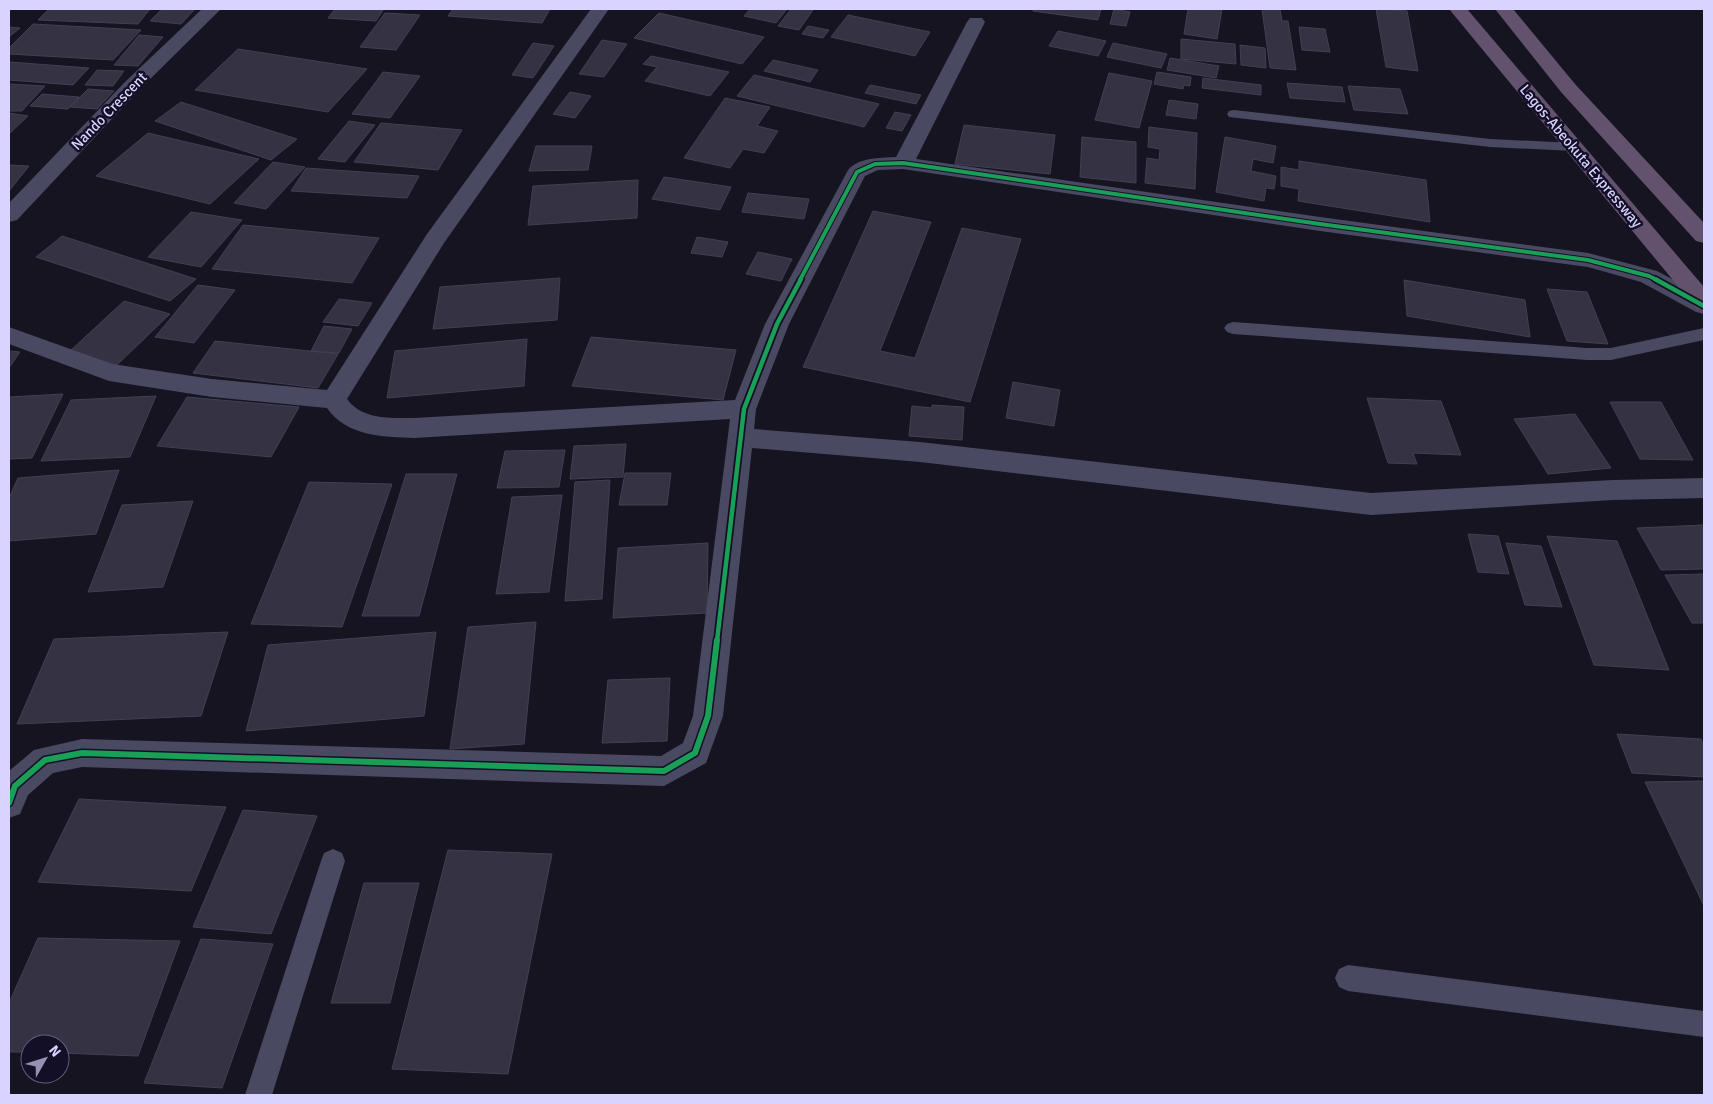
<svg xmlns="http://www.w3.org/2000/svg" width="1713" height="1104" viewBox="0 0 1713 1104" font-family="Signika,sans-serif">
<style>
.building{fill:#343243;stroke:#433f54}
.lines{fill:none;stroke-linecap:round;stroke-linejoin:round}
.service{fill:#4a4962;fill-rule:evenodd}
.minor{fill:#4a4962;fill-rule:evenodd}
.trunk{fill:#62526e;fill-rule:evenodd}
.cycleway-far2-casing{stroke:#130f26;stroke-width:6}
.cycleway-far1-casing{stroke:#130f26;stroke-width:8}
.cycleway-casing{stroke:#130f26;stroke-width:9}
.cycleway-far2{stroke:#1a9f57;stroke-width:4}
.cycleway-far1{stroke:#1a9f57;stroke-width:4.5}
.cycleway{stroke:#1a9f57;stroke-width:6}
.labels{text-anchor:middle;stroke-width:5;stroke-linejoin:round;paint-order:stroke}
.far-street-label{font-size:15px;fill:#d9d4ff;stroke:#130f26}
</style>
<rect width="100%" height="100%" fill="#161421"/>
<path class="building" d="M49,9H150L138,24L38,20Z
M162,9H195L181,24L150,21Z
M335,9H360L383,10L376,21L328,18Z
M453,9H550L542,23L448,16Z
M750,9H787L776,23L744,16Z
M791,9L813,10L799,30L778,26Z
M1033,9H1101L1098,20L1033,11Z
M1114,9L1130,12L1126,26L1110,24Z
M1188,9H1222L1217,39L1184,34Z
M1262,9H1280L1282,21H1288L1296,70L1270,68Z
M1376,9L1407,11L1418,71L1386,67Z
M385,13L420,15L396,50L360,47Z
M659,13L764,37L742,64L634,38Z
M848,15L930,32L915,56L831,37Z
M33,24L141,30L113,60L9,54V48Z
M808,26L829,30L823,38L802,34Z
M9,27L20,28L9,37Z
M1299,27L1325,29L1330,52L1302,50Z
M1058,31L1106,41L1098,56L1049,46Z
M139,35L163,37L138,66L114,65Z
M1181,39L1235,44L1236,64L1181,59Z
M602,40L627,44L604,77L579,74Z
M533,43L554,46L533,78L512,75Z
M1113,43L1167,54L1161,68L1107,57Z
M1240,45L1265,48L1266,68L1241,65Z
M238,49L367,69L328,112L195,90Z
M651,56L729,72L710,96L645,81L657,67L643,64Z
M1170,58L1219,66L1216,78L1167,70Z
M773,60L818,70L810,82L764,71Z
M10,62L89,68L73,85L9,80Z
M97,70L124,71L113,86L85,85Z
M383,72L420,76L390,118L352,114Z
M1157,72L1191,77L1190,86L1184,85L1183,89L1154,84Z
M1109,73L1152,81L1139,128L1095,120Z
M754,75L879,104L864,127L737,96Z
M1203,78L1261,85V95L1202,88Z
M1287,83L1342,87L1345,102L1290,98Z
M9,84L45,86L22,111H9Z
M870,85L921,95L916,104L865,93Z
M1348,86L1400,89L1408,114L1354,110Z
M88,89L114,91L97,109L70,107Z
M570,92L591,96L575,118L553,114Z
M42,94L79,97L68,109L30,106Z
M725,98L770,107L757,126L778,131L764,153L743,149L730,168L684,158Z
M1169,100L1198,104L1196,119L1166,115Z
M181,102L297,139L271,160L155,121Z
M895,112L911,115L902,131L886,128Z
M9,113L28,116L9,134Z
M349,121L375,125L345,162L318,159Z
M381,123L462,130L438,170L354,162Z
M964,125L1055,135L1050,174L955,164Z
M1149,127L1197,133L1195,189L1145,183L1147,158L1159,160L1160,149L1148,147Z
M148,133L259,159L210,204L96,176Z
M1082,137L1136,142V183L1080,177Z
M1225,137L1276,146L1273,163L1253,159L1251,171L1276,176L1274,189L1266,188L1264,201L1216,192Z
M536,146H592L588,170L529,171Z
M1299,161L1426,180L1430,222L1298,201L1299,189L1281,186V167L1299,170Z
M273,162L305,167L266,209L234,203Z
M9,165L29,166L9,191Z
M306,168L419,176L407,198L291,191Z
M664,177L731,187L720,210L652,199Z
M638,180L637,218L528,225L533,186Z
M748,193L809,199L804,219L742,212Z
M873,211L931,222L880,351L915,358L962,228L1021,239L970,402L803,367Z
M191,212L242,220L201,267L148,257Z
M243,225L379,238L352,283L212,269Z
M62,236L196,279L170,301L36,257Z
M697,237L728,242L722,257L691,253Z
M758,252L792,259L781,281L746,274Z
M560,278L557,320L433,329L440,287Z
M1404,280L1525,300L1530,337L1407,316Z
M198,285L235,290L194,343L155,337Z
M1547,289L1587,292L1608,344L1567,341Z
M339,299L372,303L358,326L323,322Z
M124,301L170,314L117,365L70,351Z
M324,326L352,329L339,353L311,351Z
M591,337L736,350L723,400L572,386Z
M527,339L524,386L387,398L395,351Z
M215,341L338,354L318,388L193,373Z
M9,351L20,352L9,368Z
M1013,382L1060,390L1054,426L1006,418Z
M63,394L32,458L9,459V397Z
M156,396L130,457L41,461L71,400Z
M187,397L299,407L271,457L157,446Z
M1367,398L1441,401L1461,455L1413,453L1417,464L1388,463Z
M1610,402H1661L1693,460L1640,459Z
M932,405L964,407L962,440L909,436L912,406L932,408Z
M1575,414L1611,468L1548,474L1514,419Z
M626,444L623,477L570,479L574,446Z
M565,450L559,487L497,488L505,451Z
M119,470L96,534L9,541V498L18,478Z
M625,473H671L667,505H619Z
M406,474H457L419,616H362Z
M610,480L602,599L565,601L575,482Z
M309,482L392,484L342,627L251,624Z
M562,495L549,592L496,594L512,497Z
M193,501L163,587L88,592L122,505Z
M1704,525V569L1661,570L1637,528Z
M1468,534L1498,536L1509,574L1478,572Z
M1547,536L1617,541L1669,670L1594,665Z
M708,543L707,613L613,618L618,548Z
M1506,543L1541,546L1562,607L1525,605Z
M1704,574V623H1692L1665,575Z
M536,622L524,744L450,749L468,627Z
M228,632L201,716L17,724L54,639Z
M436,632L424,716L246,731L268,645Z
M670,678L667,741L602,743L608,680Z
M1617,734L1701,739L1704,747V777L1632,773Z
M1704,781V906L1645,782Z
M79,799L226,807L191,891L38,882Z
M243,810L317,816L271,934L193,927Z
M448,850L552,854L508,1074L392,1069Z
M364,883H419L390,1003H331Z
M38,938L180,941L138,1056L60,1053V1044H30V1052H9V1003Z
M201,939L273,944L222,1088L144,1083Z"/>
<g class="lines">
<path class="service" d="M1234,110L1490,139L1574,143L1581,147L1574,151L1490,147L1229,117L1227,114L1229,111Z
M1233,322L1587,348H1611L1704,328V340L1611,360H1587L1233,334L1227,332L1224,328L1227,324Z
M333,849L342,853L345,861L272,1095H245L321,861L324,853Z
M1348,965L1704,1011V1037L1348,991L1339,987L1335,978L1339,969Z"/>
<path class="minor" d="M202,9H221L140,89L17,220L9,222V203L126,81Z
M591,9H609L444,243L347,399C362,420 391,418 414,418L735,400L765,324L847,172C856,157 880,158 896,157L967,22L970,18H982L985,22L916,159L1320,217L1588,253L1657,271L1704,296V314L1696,312L1641,282L1588,267L1320,231L903,169L878,170L865,176L789,324L756,409L754,429L920,442L1371,493L1613,480L1704,478V498L1613,500L1371,515L920,462L752,448L723,716L706,763L664,786L82,767L53,773L28,795L20,814L9,818V771L34,750L82,739L661,756L683,743L693,716L730,419L414,438C383,437 346,436 327,408L212,397L109,381L9,344V327L112,364L212,379L327,390L427,234Z"/>
<path class="trunk" d="M1449,9H1467L1704,287V310L1696,308Z
M1495,9H1513L1575,84L1704,223V243L1696,241L1561,92Z"/>
<g class="cycleway-far2-casing">
<path id="cycleway-far2" d="M800,280L857,172L875,164L903,163L1320,224L1588,260L1649,276L1657,280"/>
</g>
<g class="cycleway-far1-casing">
<path id="cycleway-far1" d="M1655,279L1704,306
M717,641L744,409L777,324L801,279"/>
</g>
<g class="cycleway-casing">
<path id="cycleway" d="M9,803L15,786L45,760L82,753L664,771L695,753L708,716L717,640"/>
</g>
<use href="#cycleway-far2" class="cycleway-far2"/>
<use href="#cycleway-far1" class="cycleway-far1"/>
<use href="#cycleway" class="cycleway"/>
</g>
<g class="labels">
<g class="far-street-label">
<text transform="translate(109 111) rotate(-46)" y="5">Nando Crescent</text>
<text transform="translate(1581 156) rotate(50)" y="5">Lagos-Abeokuta Expressway</text>
</g>
</g>
<rect width="1713" height="1104" fill="none" stroke="#d9d4ff" stroke-width="20"/>
<g transform="translate(45 1059) rotate(51)"><circle r="24" fill="#130f26" stroke="#625e7d"/>
<path d="M0-4L9 19L0 12L-9 19Z" fill="#9591b1"/>
<text y="-8" font-size="14" font-weight="bold" text-anchor="middle" fill="#d9d4ff">N</text>
</g>
</svg>
